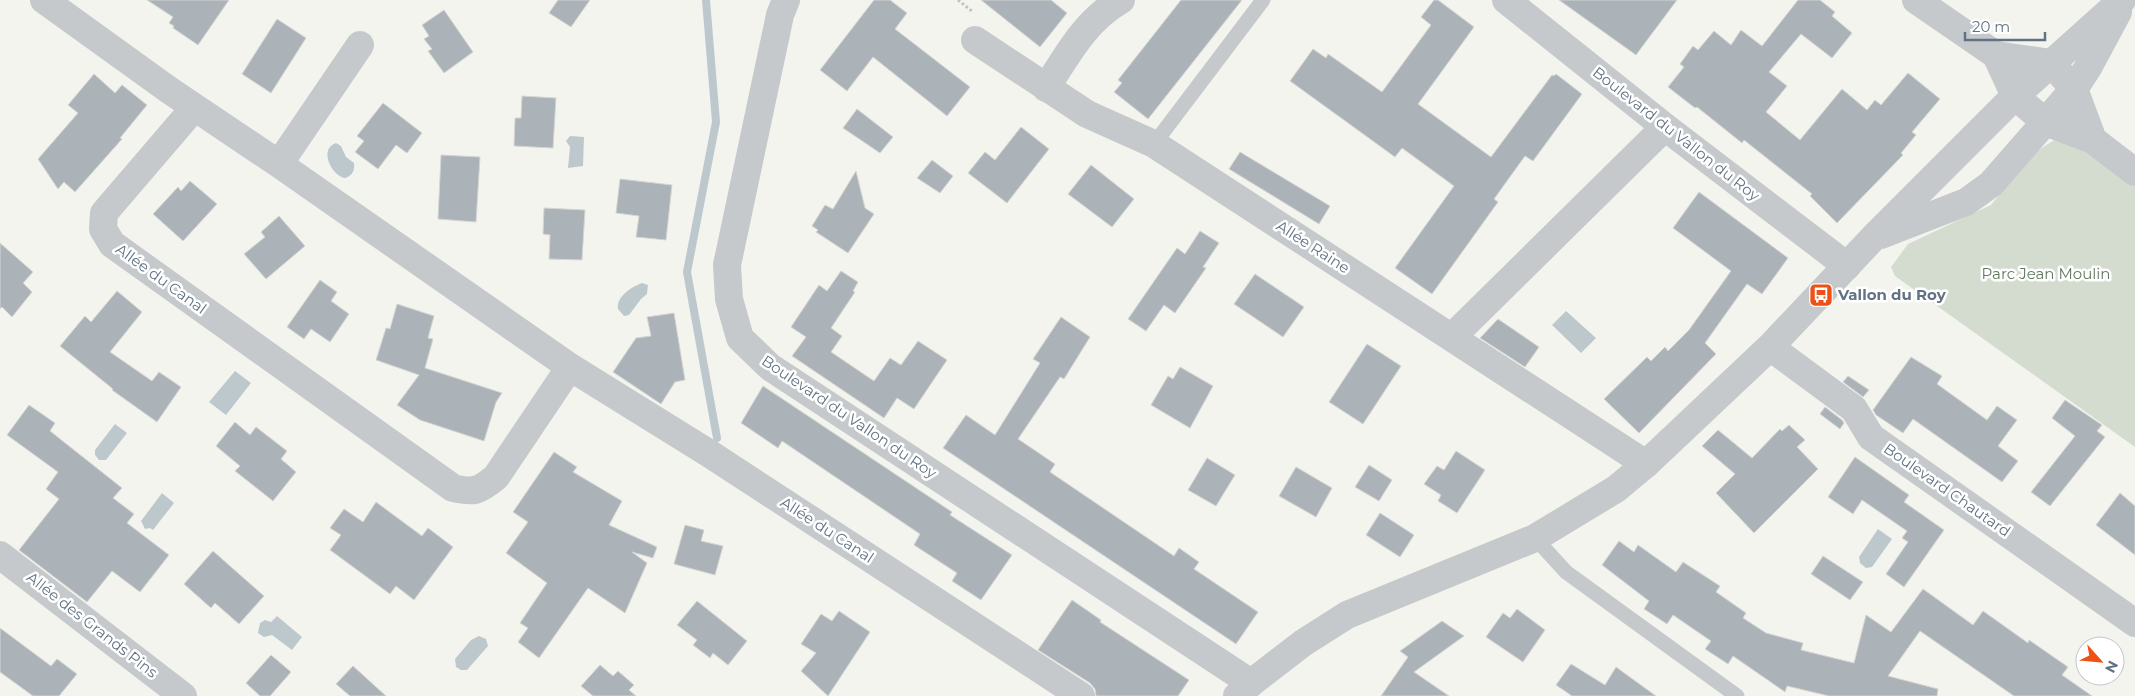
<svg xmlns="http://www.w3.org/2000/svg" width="2135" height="696" viewBox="0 0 2135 696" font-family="Montserrat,sans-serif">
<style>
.green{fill:#d4dcd0}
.water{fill:#bdc8cd}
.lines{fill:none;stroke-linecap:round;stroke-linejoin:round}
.stream{stroke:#bdc8cd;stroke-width:8}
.building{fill:#abb3b8;stroke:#d5d5d3}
.path{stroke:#bfc0c2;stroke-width:3;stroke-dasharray:2.5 2.5;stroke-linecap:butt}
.service{stroke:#c6c9cc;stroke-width:15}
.minor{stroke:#c6c9cc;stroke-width:28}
.tertiary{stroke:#c6c9cc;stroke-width:28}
.labels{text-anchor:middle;stroke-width:5;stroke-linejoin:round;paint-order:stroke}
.street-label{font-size:15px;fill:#617383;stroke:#fff}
.park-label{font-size:15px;fill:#647a60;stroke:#fff}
.poi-label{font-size:15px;font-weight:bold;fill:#617383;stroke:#fff;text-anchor:start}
</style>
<rect width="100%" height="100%" fill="#f4f4ef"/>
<path class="green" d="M2059,137L2084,146L2135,184V447L1895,276L1891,267L1908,244L1991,205L2031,155Z"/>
<path class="water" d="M570,136L584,137L583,166L568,168L570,147L566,141Z
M336,143L341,146L346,157L354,163C355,171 352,176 345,178C332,176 318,149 336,143Z
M642,283L648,285L647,294L641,299L629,315L624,316L618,309C616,297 631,287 642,283Z
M1566,311L1596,338L1581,353L1552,325Z
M235,371L251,383L226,415L209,402Z
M115,424L127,433L106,460H99L95,455V450Z
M162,493L174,503L153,530L150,528L145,529L141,521Z
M1878,529L1892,539L1872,567L1866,568L1860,563L1859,557Z
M277,616L302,637L292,650L272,635L264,637L258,633L260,623L265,620L271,622Z
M479,636L486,639L488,646L467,670H461L456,667L455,659L471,640Z"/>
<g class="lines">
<path class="stream" d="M706,0L716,122L687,272L717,438"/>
</g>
<path class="building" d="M147,0H229L198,45L173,28L174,26L169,23L173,17Z
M558,0H590L571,27L549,13Z
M874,0H890L907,13L895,29L970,87L947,116L873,57L847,91L820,70Z
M981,0H1051L1067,13L1040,47Z
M1181,0H1242L1148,119L1114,92L1122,83L1118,80Z
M1434,0H1438L1474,27L1418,104L1491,157L1552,75L1554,76L1556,74L1582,94L1533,161L1525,156L1494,199L1498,202L1432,294L1395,268L1454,186L1402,148L1395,157L1290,81L1313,49L1326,58L1328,54L1382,92L1431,25L1421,17Z
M1559,0H1677L1636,55Z
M1798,0H1820L1835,12L1832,16L1852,33L1832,58L1801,34L1769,72L1787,86L1766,112L1800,140L1842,89L1867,110L1875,100L1881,105L1908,73L1940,99L1912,132L1916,135L1901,153L1903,155L1837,223L1810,196L1812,194L1744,140L1742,143L1697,107L1695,108L1668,87L1684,67L1680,64L1693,46L1698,50L1714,31L1731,45L1741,30L1762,46Z
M444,10L473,52L444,73L428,51L432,49L424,39L429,36L422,25Z
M277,19L306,38L271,93L242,74Z
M94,74L115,93L122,85L147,105L120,138L122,139L75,192L64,182L58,189L38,159L78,113L68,105Z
M522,96L556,98L553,148L514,146L515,118H521Z
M383,103L422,133L407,153L396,145L378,169L355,152L364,141L357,136Z
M857,109L893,137L880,153L843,128Z
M1021,127L1049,149L1007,203L968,173L985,152L995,160Z
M1240,152L1330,206L1319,224L1229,169Z
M441,155L480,157L476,222L438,219Z
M932,160L953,176L940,193L917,178Z
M1091,165L1134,199L1112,227L1068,194Z
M856,171L865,208L874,214L848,253L816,232L818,230L812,226L825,205L833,209Z
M620,179L672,185L666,240L636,237L639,216L616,213Z
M190,181L217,204L183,241L153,214L178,187L181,191Z
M1699,192L1788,258L1762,294L1747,284L1705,343L1716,354L1639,433L1604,399L1647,357L1651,361L1665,347L1668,351L1689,330L1731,271L1673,228Z
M544,208L585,210L582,260L549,259L550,235L543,234Z
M279,216L305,246L266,279L244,254L265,237L261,232Z
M1200,231L1219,243L1203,267L1206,268L1175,313L1164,305L1146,331L1128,319L1177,248L1185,254Z
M0,243L33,272L23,283L32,292L12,317L2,307L0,309Z
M841,271L858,282L853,291L855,292L831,328L842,336L831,352L874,381L890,358L901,365L918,341L947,360L914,409L897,398L884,418L792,356L806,337L791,327L819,285L827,291Z
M1255,274L1304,307L1283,337L1234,304Z
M320,280L337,292L331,301L349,314L330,342L311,329L304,339L287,327Z
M117,291L142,312L110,352L152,381L159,372L181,387L157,422L112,390L113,389L60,346L85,316L91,322Z
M397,304L434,316L428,338L433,339L425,368L502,393L496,402L484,441L420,420L397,405L419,375L376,360L386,328L390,329Z
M674,313L685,380L675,382L661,404L613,372L636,338L651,336L647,317Z
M1061,317L1090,337L1064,379L1060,377L1018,439L1055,464L1050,472L1174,556L1179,548L1199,562L1194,569L1258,612L1236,644L943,448L966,415L995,435L1040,363L1033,359Z
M1498,319L1539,347L1525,367L1480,338Z
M1367,344L1401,366L1363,424L1329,402Z
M1911,357L1942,376L1937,384L1987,420L1997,406L2017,420L1998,446L2018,461L2002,482L1913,419L1903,433L1876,415L1873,410Z
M1180,367L1213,386L1190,428L1151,405L1168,376L1173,379Z
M1848,376L1869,390L1863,397L1843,382Z
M763,386L952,512L950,515L1012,555L981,600L952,581L957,573L914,545L920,534L782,441L778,448L741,423Z
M2065,400L2102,425L2097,431L2105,437L2050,506L2031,492L2075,436L2052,418Z
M29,405L55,423L50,431L122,488L113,498L134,514L127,523L169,555L140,592L112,571L87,602L19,550L59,499L46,489L58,472L7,435Z
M1825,407L1842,420L1844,423L1840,429L1820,414Z
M235,422L250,435L256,427L287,451L281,459L296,472L273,501L235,471L240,466L216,446Z
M1789,425L1805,440L1797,447L1818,469L1754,533L1716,493L1735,474L1702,446L1718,430L1752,458L1780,429L1782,431Z
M1456,451L1485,470L1457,513L1438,501L1441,495L1424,484L1437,466L1444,470Z
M554,452L577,467L573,472L622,501L609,525L657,547L653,558L632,552L647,563L625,613L588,588L539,658L518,642L528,628L520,623L547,583L506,553L528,522L513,512Z
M1855,457L1909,495L1904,502L1944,530L1904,587L1886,574L1908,542L1902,538L1907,531L1862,500L1853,514L1828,497Z
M1207,458L1235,475L1216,506L1188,490Z
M1369,465L1392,480L1379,501L1355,487Z
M1296,467L1332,488L1316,517L1279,496Z
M2120,493L2135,506V555L2096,525Z
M376,502L422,536L428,528L453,547L414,600L396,586L390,594L330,550L341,535L330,528L344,509L363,522Z
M1380,513L1414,535L1400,557L1366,535Z
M685,525L704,530L701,541L723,546L715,575L674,564Z
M1619,541L1634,552L1638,545L1676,572L1683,562L1720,586L1716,592L1746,613L1743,618L1766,633L1803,643L1801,650L1854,663L1866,615L1891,632L1923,589L1973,625L1983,611L2028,643L2029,640L2068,667L2062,675L2092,696H2014L1920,631L1888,676L1938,689L1937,696H1829L1787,686L1785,692L1733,656L1728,664L1705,649L1711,641L1673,615L1667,624L1644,609L1649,601L1602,565Z
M213,551L264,596L239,624L215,603L211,608L184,584Z
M1823,556L1863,582L1850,600L1811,574Z
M1072,600L1101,620L1100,622L1189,680L1178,696H1096L1095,689L1090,683L1038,650Z
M697,601L747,641L728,665L713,653L710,658L693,645L697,640L677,625Z
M1517,609L1545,630L1523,662L1486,637L1503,613L1510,618Z
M839,611L870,632L828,696L801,671L816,653L801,644L821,614L832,621Z
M1442,621L1464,636L1414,672L1449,696H1381L1408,657L1400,651Z
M0,628L51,666L57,659L77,674L59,696H33L0,672Z
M271,655L291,672L270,696H260L246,683Z
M1571,664L1605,685L1616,667L1656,696H1572L1556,685Z
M600,665L613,676L618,671L634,685L629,690L636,696H593L581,686Z
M353,666L386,696H350L336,684Z"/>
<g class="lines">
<path class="path" d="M958,0L973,12"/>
<path class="service" d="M1154,144L1263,0
M1535,538L1566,572L1737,696"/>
<path class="minor" d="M44,0L169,90L279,164L570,367L496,477C479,491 474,493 453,488L112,244L103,229L104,213L194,108
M786,0L780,15L727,265L729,299L740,338L770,367L1251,683
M1506,0L1665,127L1847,266
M1916,0L1996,55L2051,63L2074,89L2093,140
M975,40L1087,114L1154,144L1646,464
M1996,55L2015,96L2045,122L2093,140L2135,172
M1046,88C1068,54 1085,21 1121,0
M279,164L360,45
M1452,337L1665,127
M1770,347L1854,409L1871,437L2135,623
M570,367L710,454L1081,696
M0,555L183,696"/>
<path class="tertiary" d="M1881,235L1966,202L1991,184L2074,89L2089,66L2118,12
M1237,696L1251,683L1303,643L1347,615L1535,538L1616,489L1646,464L1770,347L1873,238L2015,96L2122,0"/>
</g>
<defs>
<g id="bus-square" transform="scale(1.25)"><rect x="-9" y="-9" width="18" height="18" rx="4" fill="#ef5015" stroke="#fff"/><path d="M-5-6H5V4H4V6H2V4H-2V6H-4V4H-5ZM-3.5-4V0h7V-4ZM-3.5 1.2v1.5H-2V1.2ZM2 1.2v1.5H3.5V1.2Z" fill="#fff"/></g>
</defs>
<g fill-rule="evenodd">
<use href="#bus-square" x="1821" y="295"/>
</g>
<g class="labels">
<g class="street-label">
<text transform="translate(1676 134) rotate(38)" y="5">Boulevard du Vallon du Roy</text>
<text transform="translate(1313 247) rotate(33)" y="5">Allée Raine</text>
<text transform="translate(161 279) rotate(36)" y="5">Allée du Canal</text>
<text transform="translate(849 417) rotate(34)" y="5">Boulevard du Vallon du Roy</text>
<text transform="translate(1947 490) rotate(35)" y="5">Boulevard Chautard</text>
<text transform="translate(827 530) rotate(33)" y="5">Allée du Canal</text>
<text transform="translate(92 625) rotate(38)" y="5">Allée des Grands Pins</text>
</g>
<g class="park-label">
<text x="2046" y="279">Parc Jean Moulin</text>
</g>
<g class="poi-label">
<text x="1838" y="300">Vallon du Roy</text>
</g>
</g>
<g transform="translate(2100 661) rotate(117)"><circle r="24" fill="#ffffff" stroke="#c0c7cd"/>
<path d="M0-4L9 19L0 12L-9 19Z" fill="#ef5015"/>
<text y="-8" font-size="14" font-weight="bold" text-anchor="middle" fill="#617383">N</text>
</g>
<path d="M1965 32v8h80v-8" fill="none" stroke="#617383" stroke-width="2.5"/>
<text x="1972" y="32" font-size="15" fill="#617383" stroke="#ffffff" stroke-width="4" paint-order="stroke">20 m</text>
</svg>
